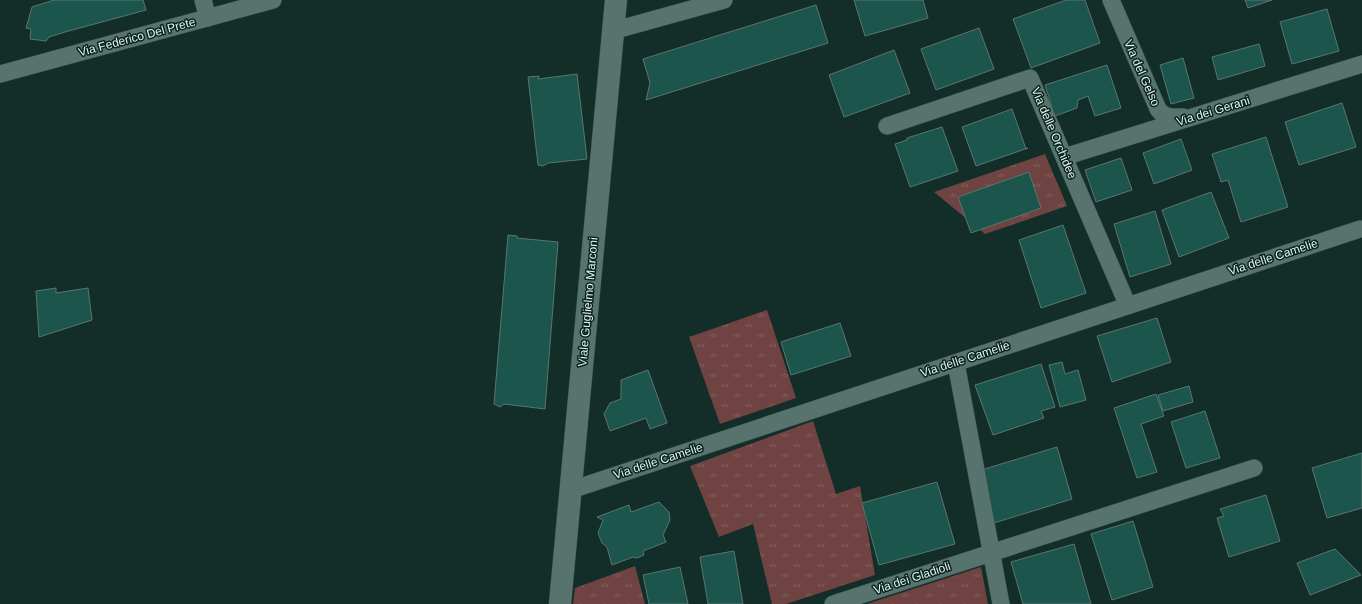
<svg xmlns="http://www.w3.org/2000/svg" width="1362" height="604" viewBox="0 0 1362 604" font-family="Arial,sans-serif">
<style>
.grass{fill:url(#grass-tufts)}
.building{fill:#1c554c;stroke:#5a7670}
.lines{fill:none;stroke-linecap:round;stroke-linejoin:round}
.street-casing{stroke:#374b47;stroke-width:18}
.secondary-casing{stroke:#374b47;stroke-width:23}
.street{stroke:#57736d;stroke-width:17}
.secondary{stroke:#57736d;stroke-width:22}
.labels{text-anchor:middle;stroke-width:3;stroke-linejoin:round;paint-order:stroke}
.street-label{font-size:12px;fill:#e5f4f1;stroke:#09231f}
</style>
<defs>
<pattern id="grass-tufts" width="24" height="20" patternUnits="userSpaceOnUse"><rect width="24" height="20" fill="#6e4341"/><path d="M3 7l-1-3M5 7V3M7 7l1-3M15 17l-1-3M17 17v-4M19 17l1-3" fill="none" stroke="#835f5d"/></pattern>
</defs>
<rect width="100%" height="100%" fill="#132d28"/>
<path class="grass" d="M1045,154L1067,206L985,234L934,192Z
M767,310L796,398L720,424L689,337Z
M813,421L836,494L860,486L875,575L786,604H772L753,524L719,537L690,466Z
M635,566L645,604H573L575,588Z
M981,567L988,604H867L879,600Z"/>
<path class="building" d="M54,0H143L146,10L65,32L49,37L46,41L30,39L31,29L26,28L32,7Z
M854,0H923L928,18L865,36Z
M1066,0H1085L1100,43L1031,68L1013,19Z
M1245,0H1272L1248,8Z
M816,5L828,43L646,100L650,83L643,59Z
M1327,9L1339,51L1292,64L1280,22Z
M979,28L994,69L936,90L921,49Z
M1259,44L1265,66L1218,80L1212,57Z
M894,50L910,93L844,117L829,75Z
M1183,58L1194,98L1171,104L1160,65Z
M1107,65L1121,108L1095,116L1088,96L1078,100L1077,108L1055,116L1045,85Z
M577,74L587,159L548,163L543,166L538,165L528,77L539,76L538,79Z
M1342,103L1356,147L1299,165L1285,122Z
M1012,109L1026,149L1028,148L976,166L962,127Z
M942,127L958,171L910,187L895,144L907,140V138Z
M1266,137L1288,207L1241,222L1228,180L1221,182L1212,154Z
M1181,139L1192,170L1154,184L1143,153Z
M1121,158L1132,190L1096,202L1085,170Z
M1029,172L1041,208L971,233L958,197Z
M1211,192L1229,238L1179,257L1162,210Z
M1155,211L1171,264L1130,277L1114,224Z
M1063,225L1086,293L1041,308L1019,240Z
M508,235L517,236V238L558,242L545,409L504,404L500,407L494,404Z
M56,288V293L88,288L92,320L39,337L36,291Z
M1157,318L1171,362L1112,382L1097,336Z
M840,323L851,356L791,375L781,342Z
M1062,362L1065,374L1078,370L1086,400L1060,407L1049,365Z
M1041,364L1055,407L1041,411L1044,418L993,435L975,385Z
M648,370L667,423L650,429L646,418L610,431L604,414L610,403L621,399V380Z
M1189,386L1193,402L1163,411L1158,395Z
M1156,394L1164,416L1141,424L1157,472L1137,478L1114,408Z
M1205,411L1220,458L1186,468L1171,422Z
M1057,447L1072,499L994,523L978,471Z
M1362,453V508L1327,518L1312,468Z
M937,482L955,544L879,565L862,503Z
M1266,495L1280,541L1229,557L1217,518L1224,516L1220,509Z
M659,502L669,512L670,520L663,535L666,542L643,551L644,555L637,558L633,557L612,565L607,547L602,543L598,533L603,520L597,517L629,505L631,512Z
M1133,521L1153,587L1112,600L1091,534Z
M1074,544L1091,604H1023L1011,562Z
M1335,549L1361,575L1310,595L1297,563Z
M734,551L743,604H708L700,557Z
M680,567L688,604H649L643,575Z"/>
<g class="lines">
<g class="street-casing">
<path id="street" d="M203,0L208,18
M1111,0L1158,109C1164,118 1173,117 1183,117
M612,31L724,0
M0,74L273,0
M887,126L1030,78L1128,306
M1064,157L1362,64
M956,363L1001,604
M571,490L1360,229
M833,604L1254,468"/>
</g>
<g class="secondary-casing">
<path id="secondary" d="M560,604L616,0"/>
</g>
<use href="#street" class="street"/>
<use href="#secondary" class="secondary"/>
</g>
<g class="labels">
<g class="street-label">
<text transform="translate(137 37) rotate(-15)" y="4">Via Federico Del Prete</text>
<text transform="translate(1142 73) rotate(66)" y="4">Via del Gelso</text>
<text transform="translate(1213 111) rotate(-17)" y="4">Via dei Gerani</text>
<text transform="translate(1054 133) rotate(67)" y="4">Via delle Orchidee</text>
<text transform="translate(1273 257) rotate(-18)" y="4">Via delle Camelie</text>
<text transform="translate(588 302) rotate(-85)" y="4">Viale Guglielmo Marconi</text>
<text transform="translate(965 359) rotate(-18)" y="4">Via delle Camelie</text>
<text transform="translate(658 461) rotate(-18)" y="4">Via delle Camelie</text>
<text transform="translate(912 578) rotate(-18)" y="4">Via dei Gladioli</text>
</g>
</g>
</svg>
